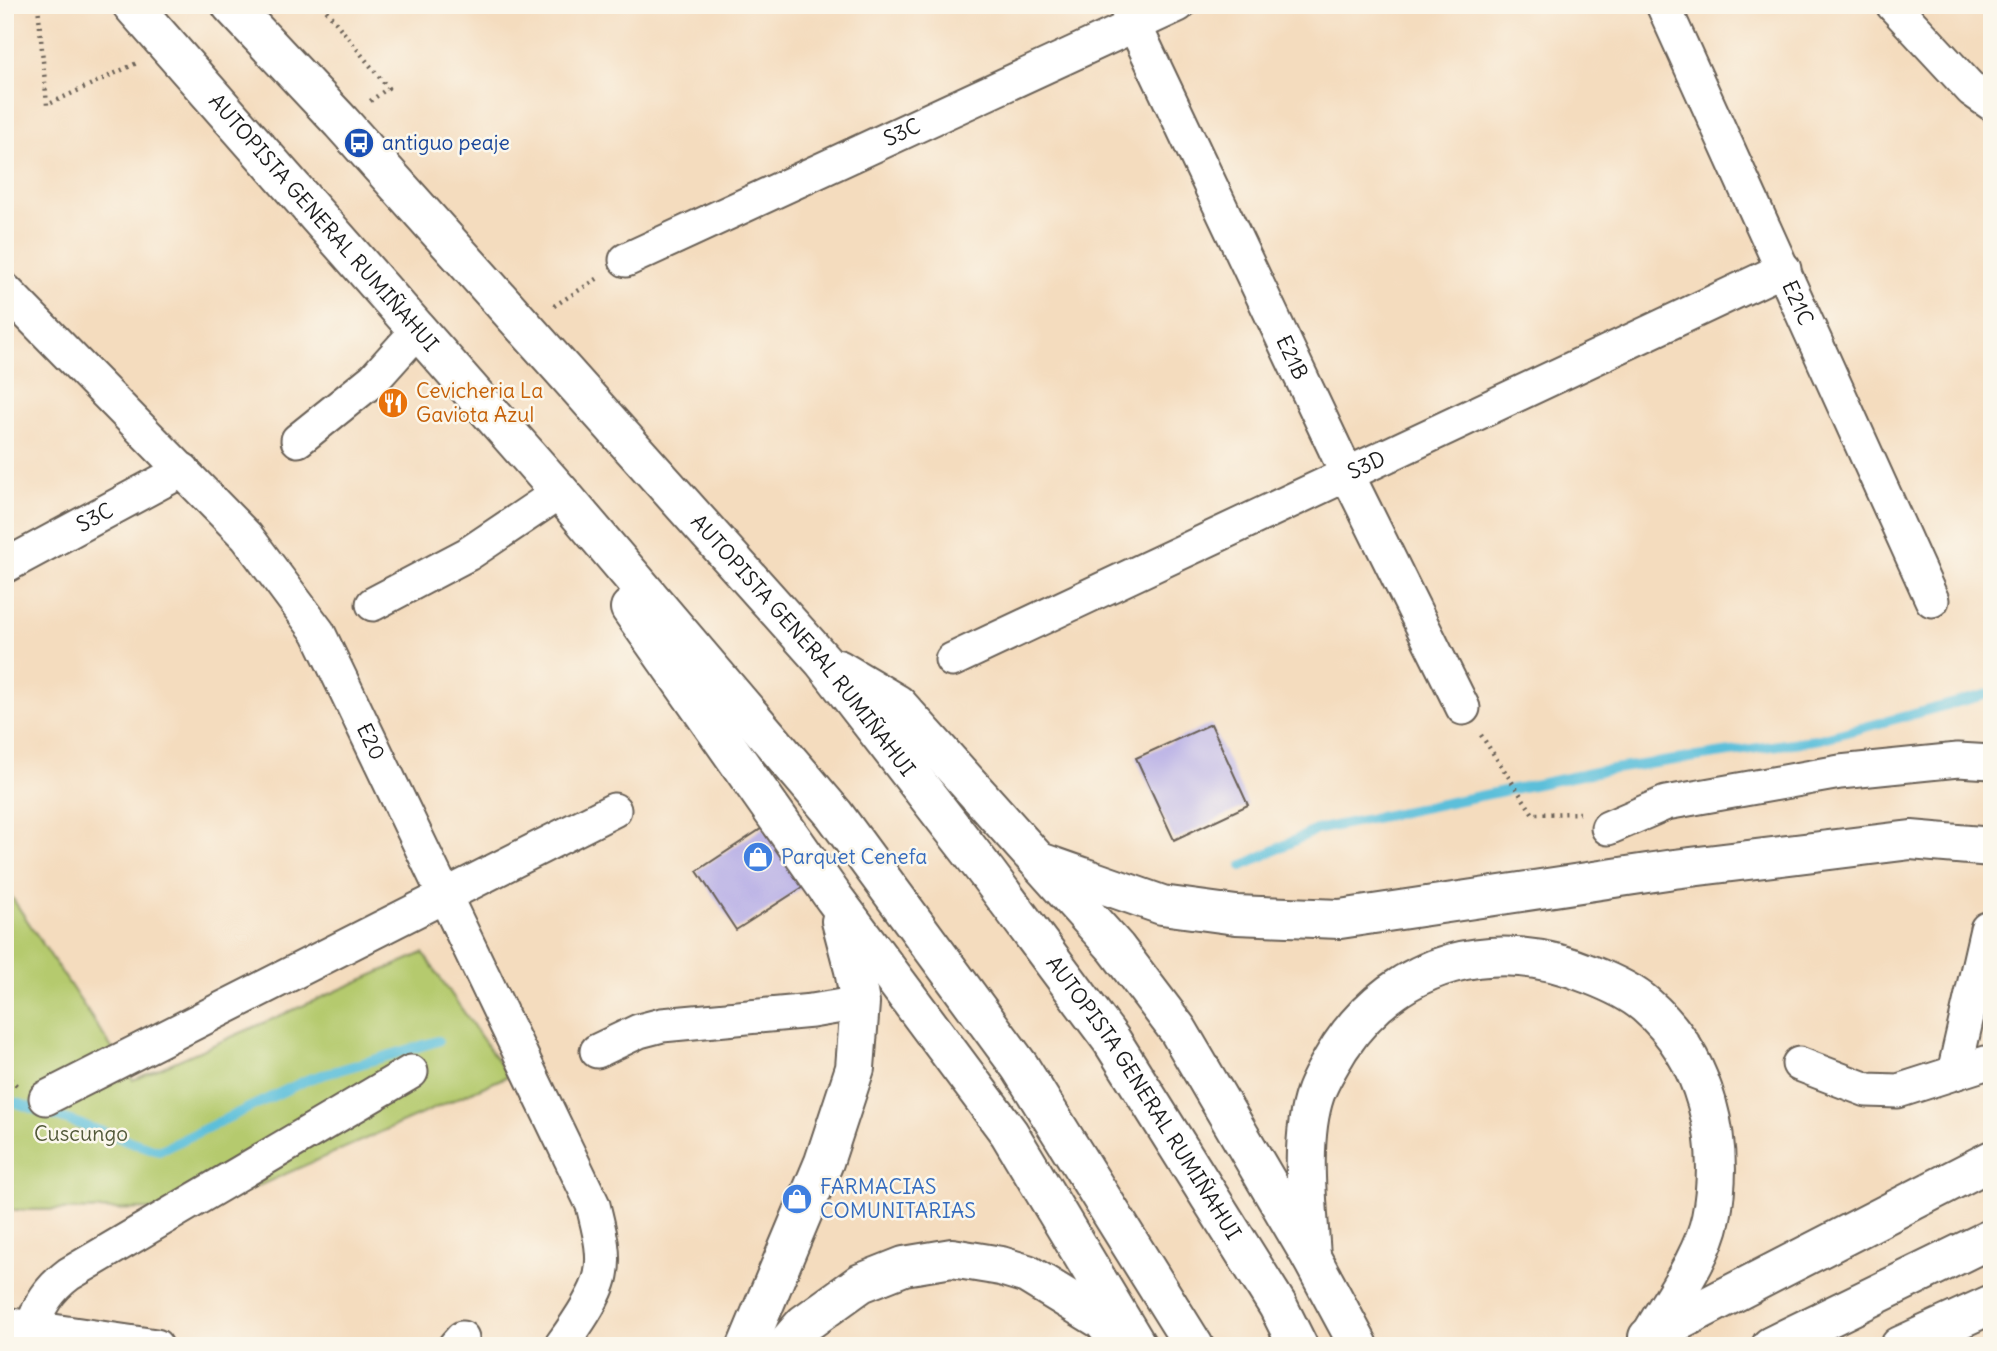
<svg xmlns="http://www.w3.org/2000/svg" width="1997" height="1351" viewBox="0 0 1997 1351" font-family="Delius,sans-serif">
<style>
.green{fill:#b5ca6e;stroke:#687345;stroke-width:2}
.lines{fill:none;stroke-linecap:round;stroke-linejoin:round}
.stream{stroke:#5cbfda;stroke-width:10}
.building{fill:#b1a8e5}
.minor-casing{stroke:#685f55;stroke-width:37}
.highway-casing{stroke:#685f55;stroke-width:42}
.path{stroke:#685f55;stroke-width:4.5;stroke-dasharray:2 5;stroke-linecap:butt}
.minor{stroke:#fff;stroke-width:33}
.highway{stroke:#fff;stroke-width:38}
.labels{text-anchor:middle;stroke-width:5;stroke-linejoin:round;paint-order:stroke}
.street-label{font-size:21px;fill:#1c1c1c;stroke:#fbf7ec}
.transit-label{font-size:21px;fill:#164399;stroke:#fbf7ec;text-anchor:start}
.food-label{font-size:21px;fill:#c56008;stroke:#fbf7ec;text-anchor:start}
.shop-label{font-size:21px;fill:#366cbe;stroke:#fbf7ec;text-anchor:start}
.park-label{font-size:21px;fill:#525939;stroke:#fbf7ec}
</style>
<rect width="100%" height="100%" fill="#fbf7ec"/>
<filter id="ink" filterUnits="userSpaceOnUse"><feTurbulence type="fractalNoise" baseFrequency=".0143" numOctaves="2"/><feDisplacementMap in="SourceGraphic" scale="14" xChannelSelector="R" yChannelSelector="G"/><feConvolveMatrix kernelMatrix="1 2 1 2 8 2 1 2 1" color-interpolation-filters="sRGB"/></filter>
<filter id="wash" filterUnits="userSpaceOnUse"><feTurbulence type="fractalNoise" baseFrequency=".00686" numOctaves="4" result="noise"/><feDisplacementMap in="SourceGraphic" scale="28" xChannelSelector="R" yChannelSelector="G"/><feGaussianBlur stdDeviation="1.57" result="paint"/><feColorMatrix in="noise" values="0 0 0 0 0 0 0 0 0 0 0 0 0 0 0 0 0 1.4 0 .05"/><feComposite in="paint" operator="in"/></filter>
<g filter="url(#wash)">
<rect width="100%" height="100%" fill="#f4dcbe"/>
<path class="green" d="M5,887L133,1080L423,953L508,1076L206,1209L5,1210Z"/>
<g class="lines">
<path class="stream" d="M1242,866L1316,830L1600,771L1820,739L1992,693
M5,1099L159,1151L309,1079L438,1041"/>
</g>
<g id="blocks">
<path class="building" d="M1211,724L1248,805L1174,840L1136,758Z
M764,827L803,887L736,930L697,871Z"/>
</g>
</g>
<g filter="url(#ink)">
<use href="#blocks" fill-opacity="0" stroke="#685f55" stroke-width="2"/>
<g class="lines">
<g class="minor-casing">
<g id="minor">
<path id="s1" d="M1125,5L1347,474L1463,708"/>
<path id="s2" d="M1663,5L1932,600"/>
<path d="M1893,5L1972,90L1992,104"/>
<path id="s3" d="M626,260L1178,5"/>
<path id="s4" d="M5,290L247,537L318,632L593,1205C598,1227 606,1252 601,1275C597,1296 574,1328 561,1346"/>
<path d="M298,440L374,379L418,330"/>
<path id="s5" d="M5,566L183,470"/>
<path d="M373,604L468,554L560,492"/>
<path id="s6" d="M952,660L1784,269"/>
<path d="M1608,828L1666,803L1840,772L1958,760L1992,762"/>
<path d="M597,1051L639,1031L662,1025L812,1011L860,1003"/>
<path d="M1799,1064L1867,1090L1898,1091L1992,1061"/>
<path d="M1954,1073L1987,929"/>
<path d="M46,1098L614,810"/>
<path d="M5,1324L156,1346"/>
<path d="M32,1328C39,1305 49,1289 69,1274L411,1072"/>
<path d="M455,1346L462,1338"/>
</g>
</g>
<g class="highway-casing">
<g id="highway">
<path id="s7" d="M132,5L560,492L834,814L1020,1067L1194,1346"/>
<path id="s8" d="M231,5L341,122L823,661L987,873L1112,1041L1278,1306L1298,1346"/>
<path d="M630,608L834,898L1009,1133L1137,1346"/>
<path d="M838,669L897,704L1116,948L1178,1030L1311,1257L1359,1346"/>
<path d="M1040,862L1162,905L1236,915L1340,919L1674,869L1911,840L1992,847"/>
<path d="M1311,1257C1308,1207 1299,1141 1315,1094C1321,1077 1331,1062 1340,1047C1398,960 1496,935 1591,975C1609,982 1631,992 1646,1005C1706,1057 1726,1142 1711,1218C1703,1257 1671,1300 1651,1335"/>
<path d="M1648,1337L1992,1160"/>
<path d="M747,1346L824,1162L855,1068L860,1003L854,970L841,921"/>
<path d="M785,1346L804,1324L861,1283L904,1266L952,1258L1001,1266L1027,1274L1102,1320L1120,1342"/>
<path d="M1771,1346L1992,1238"/>
<path d="M1900,1346L1992,1304"/>
</g>
</g>
<path class="path" d="M38,5L47,105L137,63
M322,5L388,88L369,102
M554,306L600,277
M1481,735L1533,814L1580,813
M5,1074L17,1086"/>
<use href="#minor" class="minor"/>
<use href="#highway" class="highway"/>
</g>
</g>
<defs>
<g id="bus-disc" transform="scale(1.575)"><circle r="9.5" fill="#1a4fb4" stroke="#fbf7ec"/><path d="M-5-6H5V4H4V6H2V4H-2V6H-4V4H-5ZM-3.5-4V0h7V-4ZM-3.5 1.2v1.5H-2V1.2ZM2 1.2v1.5H3.5V1.2Z" fill="#fff"/></g>
<g id="restaurant-disc" transform="scale(1.575)"><circle r="9.5" fill="#e8710a" stroke="#fbf7ec"/><path d="M-5-6h1v4h1v-4h1v4h1v-4h1v5L-1.5 .5V6h-2V.5L-5-1ZM5-6V6H3V1.5H1.5Q1.5-4 5-6Z" fill="#fff"/></g>
<g id="shop-disc" transform="scale(1.575)"><circle r="9.5" fill="#3f7fe0" stroke="#fbf7ec"/><path d="M-5-2.5h2.3a2.7 3.5 0 0 1 5.4 0H5L5.5 6h-11ZM-1.5-2.5h3a1.5 2.3 0 0 0-3 0Z" fill="#fff"/></g>
</defs>
<g fill-rule="evenodd">
<use href="#bus-disc" x="359" y="143"/>
<use href="#restaurant-disc" x="393" y="403"/>
<use href="#shop-disc" x="758" y="857"/>
<use href="#shop-disc" x="797" y="1199"/>
</g>
<g class="labels">
<g class="street-label">
<text dy="7" stroke="none"><textPath href="#s3" startOffset="304">S3C</textPath></text>
<text dy="7" stroke="none"><textPath href="#s7" startOffset="290">AUTOPISTA GENERAL RUMIÑAHUI</textPath></text>
<text dy="7" stroke="none"><textPath href="#s2" startOffset="327">E21C</textPath></text>
<text dy="7" stroke="none"><textPath href="#s1" startOffset="390">E21B</textPath></text>
<text dy="7" stroke="none"><textPath href="#s6" startOffset="458">S3D</textPath></text>
<text dy="7" stroke="none"><textPath href="#s5" startOffset="102">S3C</textPath></text>
<text dy="7" stroke="none"><textPath href="#s8" startOffset="859">AUTOPISTA GENERAL RUMIÑAHUI</textPath></text>
<text dy="7" stroke="none"><textPath href="#s4" startOffset="586">E20</textPath></text>
<text dy="7" stroke="none"><textPath href="#s8" startOffset="1426">AUTOPISTA GENERAL RUMIÑAHUI</textPath></text>
</g>
<g class="transit-label">
<text x="382" y="150">antiguo peaje</text>
</g>
<g class="food-label">
<text x="416" y="398">Cevicheria La<tspan x="416" dy="24">Gaviota Azul</tspan></text>
</g>
<g class="shop-label">
<text x="781" y="864">Parquet Cenefa</text>
<text x="820" y="1194">FARMACIAS<tspan x="820" dy="24">COMUNITARIAS</tspan></text>
</g>
<g class="park-label">
<text x="81" y="1141">Cuscungo</text>
</g>
</g>
<rect width="1997" height="1351" fill="none" stroke="#fbf7ec" stroke-width="28"/>
</svg>
